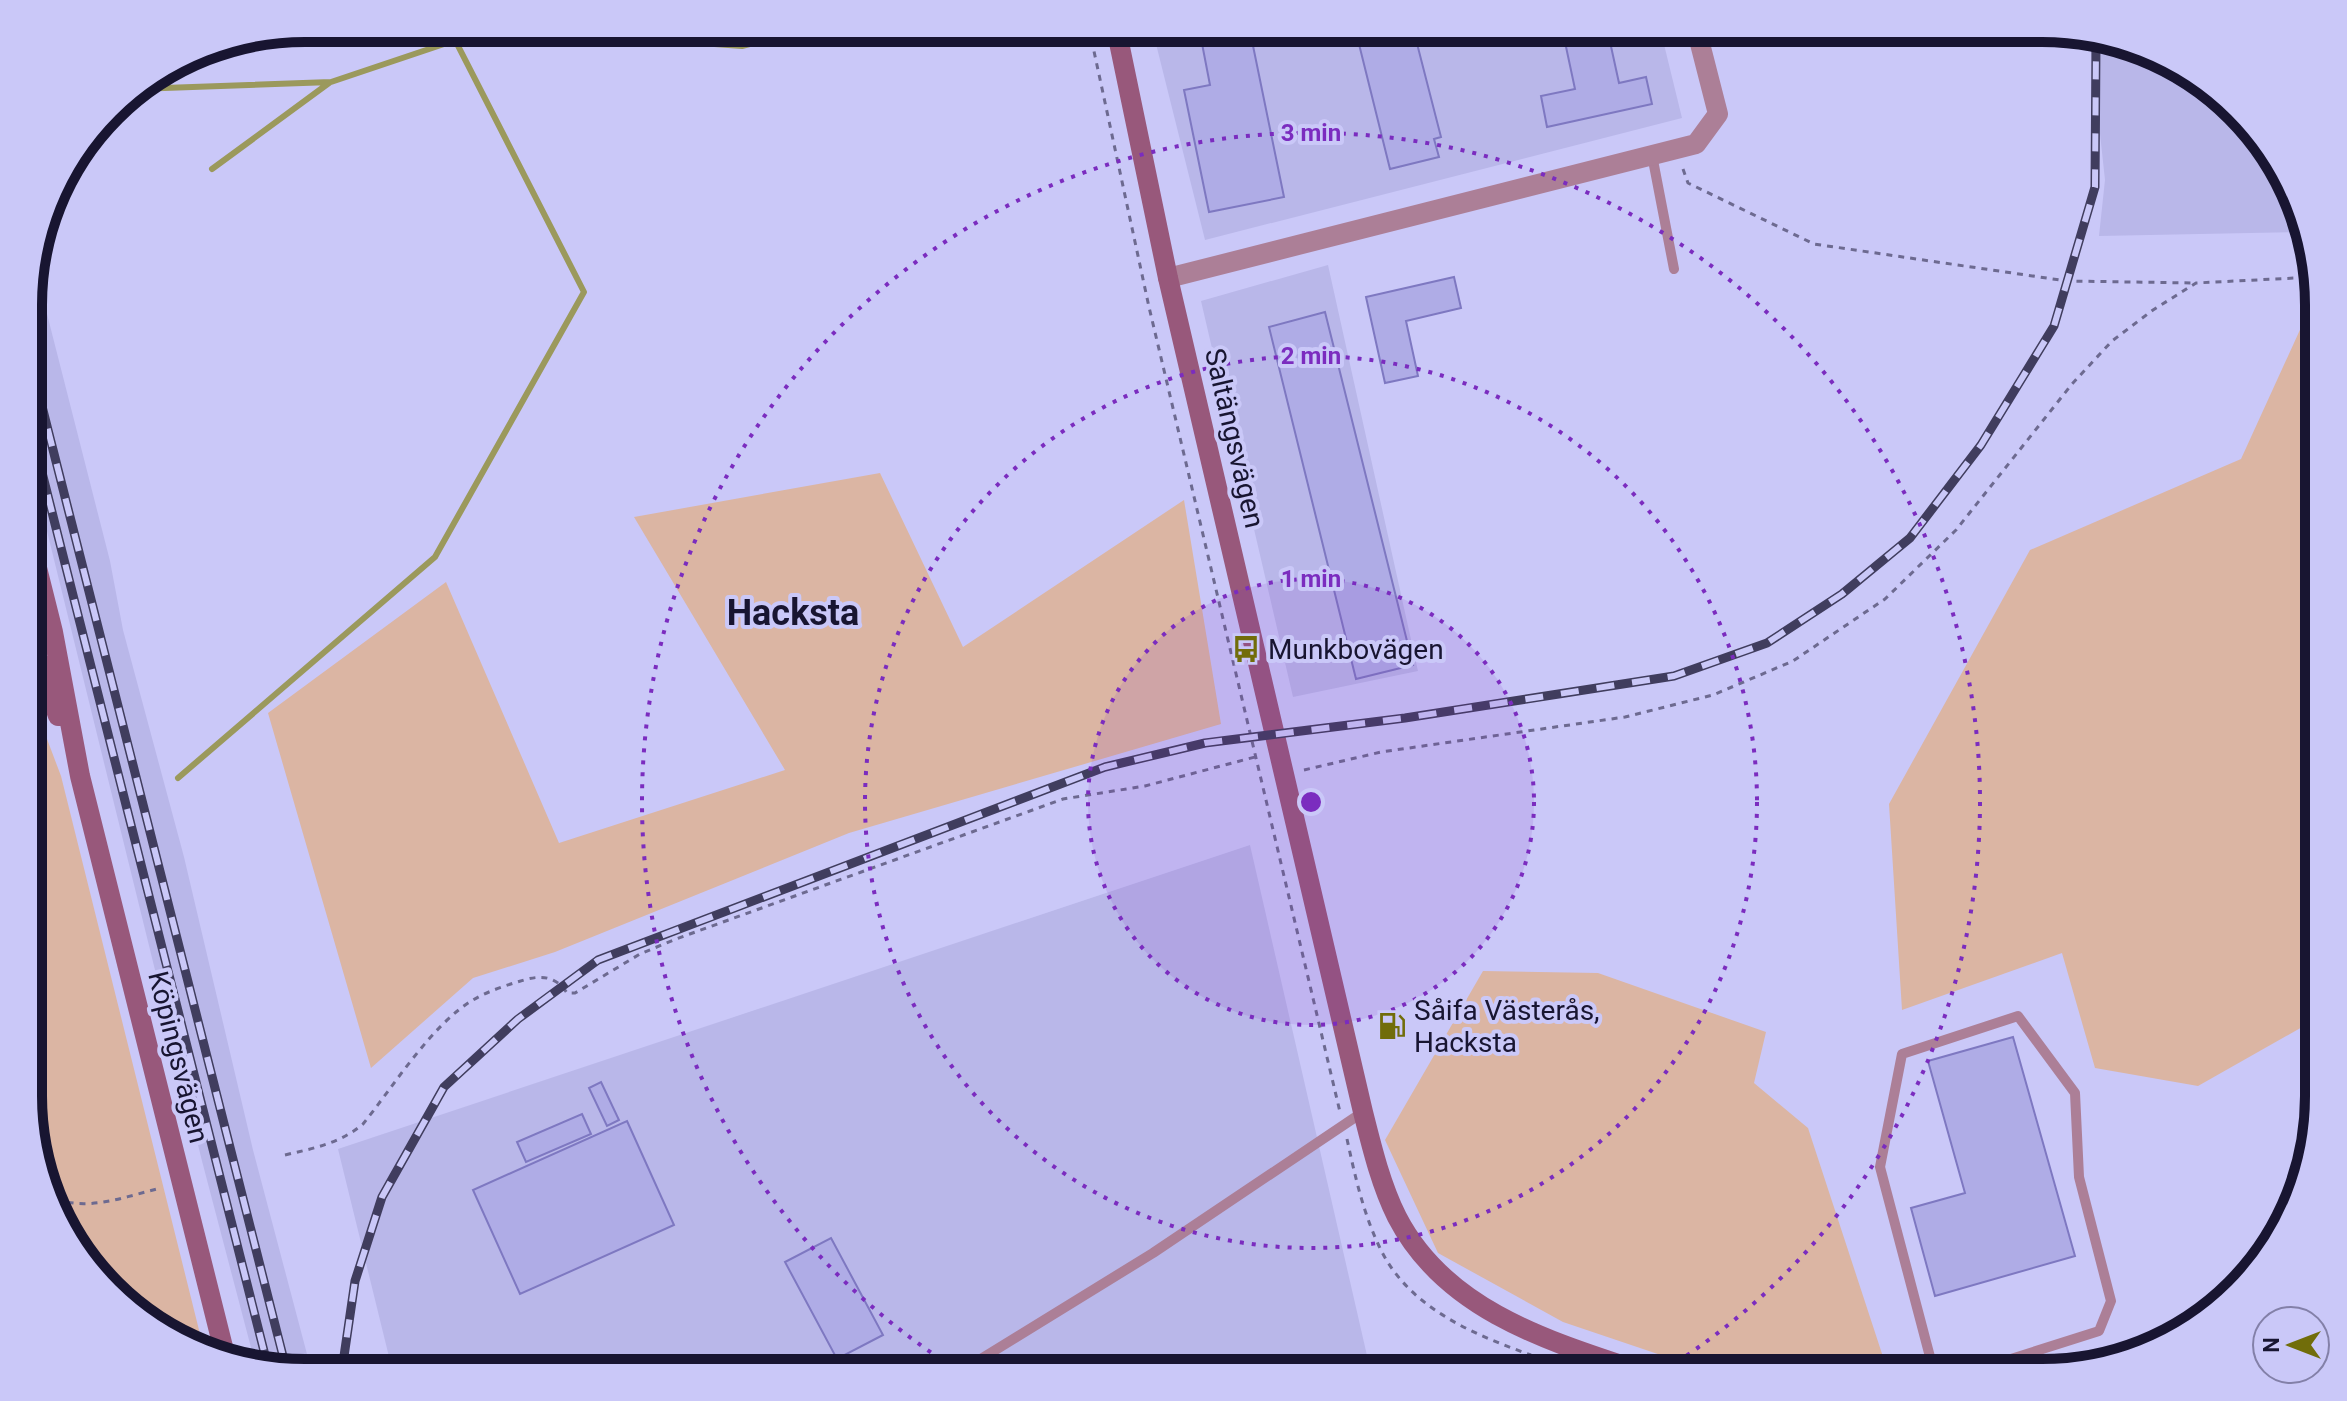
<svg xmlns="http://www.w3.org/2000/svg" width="2347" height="1401" viewBox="0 0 2347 1401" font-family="Roboto,sans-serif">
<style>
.built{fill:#b9b7e9}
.green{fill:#dbb5a3}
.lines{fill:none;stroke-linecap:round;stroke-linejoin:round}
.stream{stroke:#9b995c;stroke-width:6}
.building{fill:#aface6;stroke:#7e78c1;stroke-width:2}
.path{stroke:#6d6a90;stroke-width:3;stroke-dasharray:6 6;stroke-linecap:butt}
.lane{stroke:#ac7f97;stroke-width:10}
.street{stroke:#ac7f97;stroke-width:20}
.secondary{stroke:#98587b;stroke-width:20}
.rail-casing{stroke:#403d5e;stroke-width:9}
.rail{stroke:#cac8f8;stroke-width:6;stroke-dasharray:18;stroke-linecap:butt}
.ring{fill:none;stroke:#7b2cbf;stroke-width:4;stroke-dasharray:4 8}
.labels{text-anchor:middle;stroke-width:8;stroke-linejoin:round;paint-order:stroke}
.street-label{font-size:28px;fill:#181531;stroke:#cac8f8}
.poi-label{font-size:28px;fill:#181531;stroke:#cac8f8;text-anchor:start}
.district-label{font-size:36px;font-weight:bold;fill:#181531;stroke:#cac8f8}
.rim{fill:none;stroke:#181531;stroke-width:10}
.centre{fill:#7b2cbf;stroke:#cac8f8;stroke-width:4}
.ring-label{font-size:24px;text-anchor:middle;font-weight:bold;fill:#7b2cbf;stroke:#cac8f8;stroke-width:8;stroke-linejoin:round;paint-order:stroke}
</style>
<rect width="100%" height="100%" fill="#cac8f8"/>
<path class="built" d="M1152,28H1660L1682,118L1205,240Z
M2090,41L2181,65L2282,166L2302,232L2099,236L2105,180Z
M33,259L110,561L123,630L184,857L253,1150L312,1373L254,1359L202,1161L30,462V270Z
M1328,265L1418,671L1293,697L1201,301Z
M1250,845L1371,1373H393L338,1149Z"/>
<path class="green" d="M2318,309V1018L2198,1086L2095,1068L2062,953L1902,1010L1889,804L2030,550L2241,459L2309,310Z
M880,473L963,647L1184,500L1221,724L849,833L555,952L473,978L371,1068L268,713L446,582L559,843L785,770L634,517Z
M30,694L61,776L203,1346L166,1336L75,1249L30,1131Z
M1483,971L1598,973L1766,1032L1754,1083L1808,1128L1888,1372L1714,1373L1563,1322L1438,1253L1385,1140Z"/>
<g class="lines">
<path class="stream" d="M494,28L742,46L814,28
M136,89L331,82L447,43L461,28
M212,169L329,83
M178,778L435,557L584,292L453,36"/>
</g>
<path class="building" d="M1199,28H1270L1271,33L1251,36L1284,197L1209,212L1184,90L1210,85Z
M1355,28H1413L1441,137L1434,139L1439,157L1390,169Z
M1478,28H1520L1480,38Z
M1562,28H1607L1619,83L1646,77L1652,104L1547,127L1541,96L1575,89Z
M1454,277L1461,308L1406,321L1418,376L1385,383L1366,297Z
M1325,312L1413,665L1356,679L1269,327Z
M2013,1037L2075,1256L1935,1296L1911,1208L1965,1193L1928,1061Z
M601,1082L619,1120L607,1126L589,1088Z
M582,1114L591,1134L526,1162L517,1142Z
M627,1121L674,1225L520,1294L473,1190Z
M831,1238L883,1335L837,1359L785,1262Z"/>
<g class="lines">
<path class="path" d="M1089,28L1149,307L1340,1112
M1683,169L1688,183L1814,244L2067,281L2196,283
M1304,770L1381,752L1625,717L1713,695L1793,661L1885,599L1956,530L2072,384L2112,341L2153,310L2196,283L2315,277
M1347,1139C1355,1176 1363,1212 1379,1246C1407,1307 1472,1334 1531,1355
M285,1155C314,1148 339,1144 363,1124C393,1087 432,1024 473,1000C488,991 507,985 524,980C541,975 556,976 567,993H575L640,954L676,939L1063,799L1145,786L1255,757
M56,1199C89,1211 124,1197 157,1189"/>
<path class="lane" d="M1652,155L1674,269
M1934,1372L1880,1167L1902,1054L2018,1016L2075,1093L2079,1177L2111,1301L2099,1331L1970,1372
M958,1373L1153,1253L1363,1112"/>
<path class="street" d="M1168,278L1696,144L1718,114L1696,28"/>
<path class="secondary" d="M1116,28L1168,278L1363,1112C1372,1148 1381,1185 1397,1217C1446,1312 1552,1342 1645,1373
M30,540L53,632L80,776L224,1351
M30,637L58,716"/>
<g class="rail-casing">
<path id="rail" d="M30,359L286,1368
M30,425L267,1363
M344,1373L343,1363L355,1281L382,1197L444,1087L518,1019L598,960L1105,767L1205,743L1405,718L1674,676L1767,643L1842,594L1910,538L1981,445L2054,326L2095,187L2096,42"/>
</g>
<use href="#rail" class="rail"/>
</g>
<circle cx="1311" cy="802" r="223" fill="#7b2cbf" fill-opacity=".12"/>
<g class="ring">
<circle cx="1311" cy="802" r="223"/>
<circle cx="1311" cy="802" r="446"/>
<path d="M961 1372A669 669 0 1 1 1661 1372"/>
</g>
<defs>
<g id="bus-bare" transform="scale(2.16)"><path d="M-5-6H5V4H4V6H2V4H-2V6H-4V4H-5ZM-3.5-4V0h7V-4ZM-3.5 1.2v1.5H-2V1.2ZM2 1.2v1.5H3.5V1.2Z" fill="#716d0a" stroke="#cac8f8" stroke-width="2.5" paint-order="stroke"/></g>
<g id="fuel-bare" transform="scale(2.16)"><path d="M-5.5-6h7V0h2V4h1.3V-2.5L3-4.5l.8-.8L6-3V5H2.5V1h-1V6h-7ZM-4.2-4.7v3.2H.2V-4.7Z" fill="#716d0a" stroke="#cac8f8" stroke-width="2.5" paint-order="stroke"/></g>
</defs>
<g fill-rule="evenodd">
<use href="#bus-bare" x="1246" y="649"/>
<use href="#fuel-bare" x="1392" y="1026"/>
</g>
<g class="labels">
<g class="street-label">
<text transform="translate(1235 438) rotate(77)" y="10">Saltängsvägen</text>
<text transform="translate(179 1057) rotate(76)" y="10">Köpingsvägen</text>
</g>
<g class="poi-label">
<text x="1268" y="659">Munkbovägen</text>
<text x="1414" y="1020">Såifa Västerås,<tspan x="1414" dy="32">Hacksta</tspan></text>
</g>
<g class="district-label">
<text x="793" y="625">Hacksta</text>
</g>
</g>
<path d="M0 0H2347V1401H0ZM305 42H2042A263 263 0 0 1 2305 305V1096A263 263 0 0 1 2042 1359H305A263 263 0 0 1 42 1096V305A263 263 0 0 1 305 42Z" fill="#cac8f8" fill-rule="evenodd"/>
<path class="rim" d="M305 42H2042A263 263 0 0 1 2305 305V1096A263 263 0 0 1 2042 1359H305A263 263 0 0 1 42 1096V305A263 263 0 0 1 305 42Z"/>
<circle cx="1311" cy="802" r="12" class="centre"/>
<g class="ring-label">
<text x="1311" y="141">3 min</text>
<text x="1311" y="364">2 min</text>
<text x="1311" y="587">1 min</text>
</g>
<g transform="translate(2291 1345) rotate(270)"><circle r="38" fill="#cac8f8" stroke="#8380a8" stroke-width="2"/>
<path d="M0-6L14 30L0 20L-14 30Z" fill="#716d0a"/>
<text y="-12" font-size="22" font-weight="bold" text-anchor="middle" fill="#181531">N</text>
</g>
</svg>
